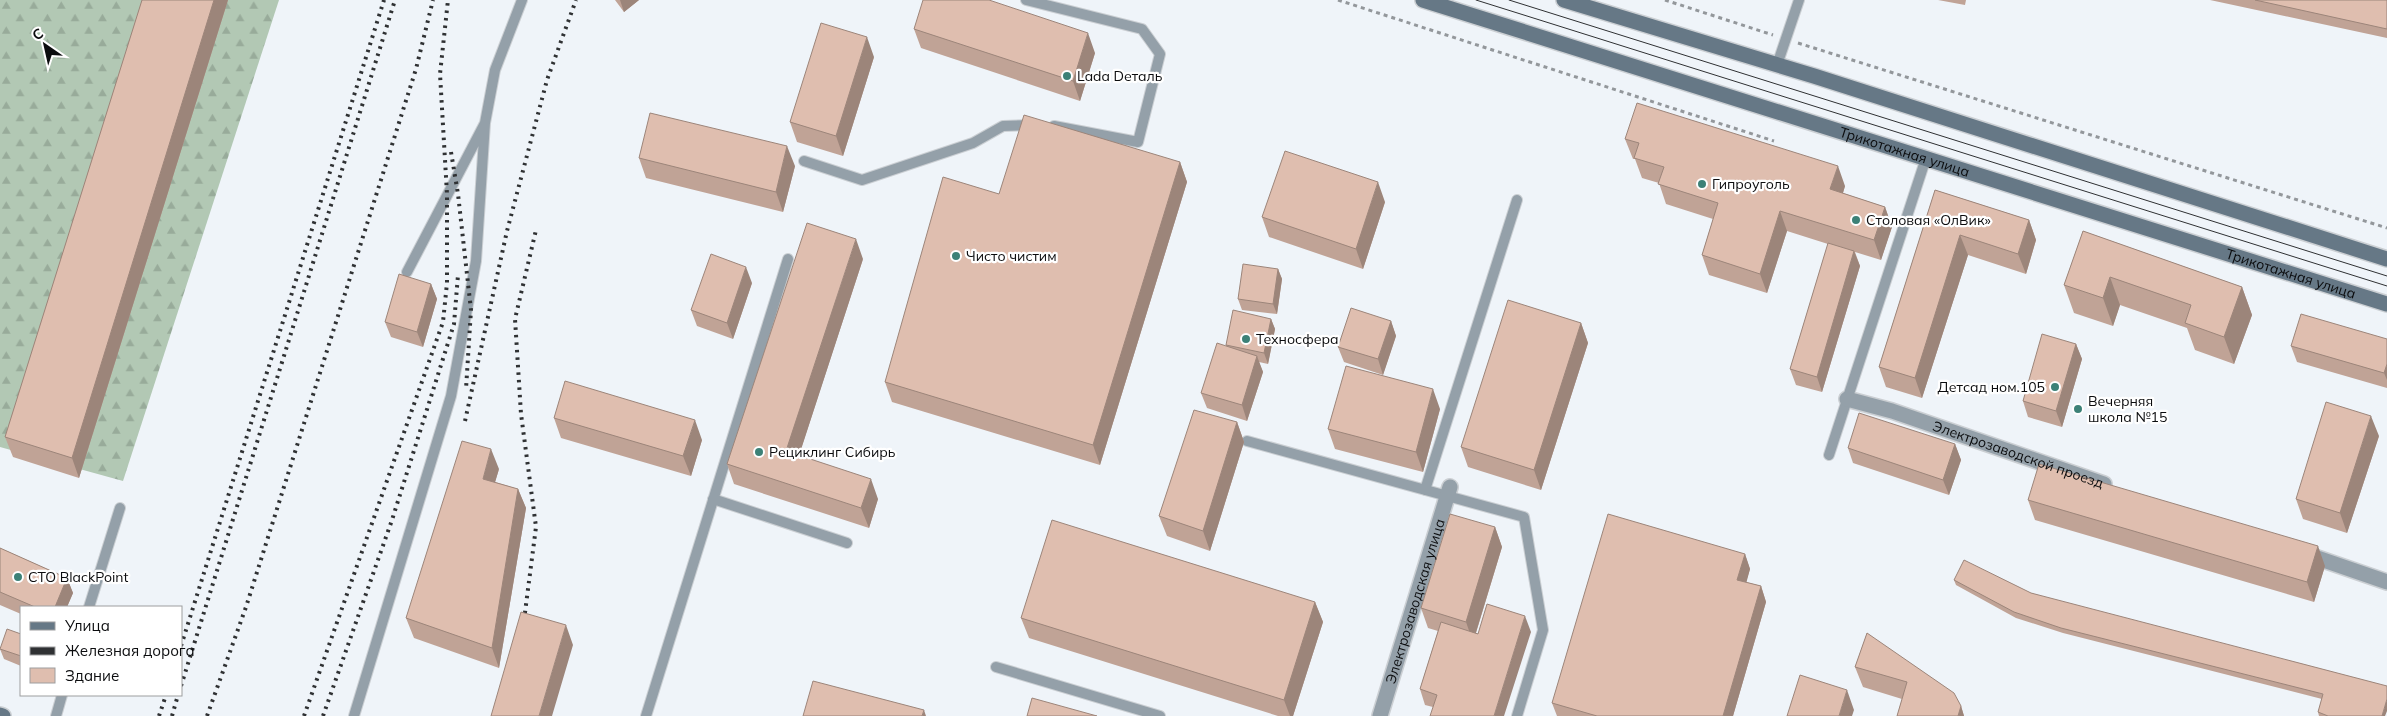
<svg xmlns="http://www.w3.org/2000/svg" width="2387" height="716" viewBox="0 0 2387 716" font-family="Mulish,sans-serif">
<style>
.forest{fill:url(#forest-firs)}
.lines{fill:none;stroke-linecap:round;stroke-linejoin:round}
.lane-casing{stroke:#cbcfd3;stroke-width:12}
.street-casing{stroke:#cbcfd3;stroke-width:18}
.secondary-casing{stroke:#cbcfd3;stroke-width:18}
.path{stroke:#93979b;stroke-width:3;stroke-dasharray:4 4;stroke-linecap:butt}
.lane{stroke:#94a0a9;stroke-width:10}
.street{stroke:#94a0a9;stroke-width:15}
.secondary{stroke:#667886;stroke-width:15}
.tram{stroke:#2f3133;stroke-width:1}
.rail{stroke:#2f3133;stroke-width:4;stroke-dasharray:2.5 5;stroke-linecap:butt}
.wall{fill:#c0a396}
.shaded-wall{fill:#9c857a}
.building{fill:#dfbeaf;stroke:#9c857a}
.poi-dot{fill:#3c8177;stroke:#fff;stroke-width:2}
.labels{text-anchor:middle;stroke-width:4.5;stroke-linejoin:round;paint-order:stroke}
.poi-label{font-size:14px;fill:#0b0c0e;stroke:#fff;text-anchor:start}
.street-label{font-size:14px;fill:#0b0c0e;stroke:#fff}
</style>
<defs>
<pattern id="forest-firs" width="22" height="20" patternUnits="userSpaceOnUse" patternTransform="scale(1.25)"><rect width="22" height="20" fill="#b2c8b4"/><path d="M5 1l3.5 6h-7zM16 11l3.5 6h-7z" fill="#98ab9a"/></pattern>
</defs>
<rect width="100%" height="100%" fill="#eff4f9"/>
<path class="forest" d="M0,0H279L123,481L0,447Z"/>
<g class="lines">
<g class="lane-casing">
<path id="lane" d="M1026,0L1142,29L1160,54L1138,142L1054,126
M1777,65L1799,0
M804,161L862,180L973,143L1003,126L1034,125
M407,272L485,123L495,70L522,0
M1247,441L1524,517L1543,630L1517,716
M1829,455L1926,158
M1425,490L1517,200
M713,499L847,543
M89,607L120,508
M996,667L1160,716
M56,716L62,695
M354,716L451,396L476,261L485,123
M646,716L788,259"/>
</g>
<g class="street-casing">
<g id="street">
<path id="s1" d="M1847,399L1892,411L2104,484"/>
<path d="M2303,553L2387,582"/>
<path id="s2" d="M1380,716L1450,487"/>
</g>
</g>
<g class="secondary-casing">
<g id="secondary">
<path id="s3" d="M1423,0L2387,304"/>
<path d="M1564,0L1814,76L2387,259"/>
<path d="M0,715L3,716"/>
</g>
</g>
<path class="path" d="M1338,0L1774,141
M1665,0L1773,35
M1798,43L2387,228"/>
<use href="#lane" class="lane"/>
<use href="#street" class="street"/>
<use href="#secondary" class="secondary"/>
<path class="tram" d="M1476,0L2387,286
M1509,0L2387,276"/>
<path class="rail" d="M451,152L458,194L471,310L466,389
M465,421L507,231L547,80L576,0
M523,628L536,527L521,414L515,319L536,230
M181,646L384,0
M181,686L395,0
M159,716L166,695
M172,716L178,695
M207,716L246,607L416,69L433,0
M304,716L443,322L447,283V194L440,74L448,0
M323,716L392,520L454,324L458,275"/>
</g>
<path class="wall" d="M142,0H228L79,478L13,457L5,437Z
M615,0H639L624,12Z
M1938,0H1966L1965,5Z
M2210,0H2387V38Z
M914,29L1095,53L1080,101L921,48Z
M874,57L843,156L797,142L790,122Z
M1625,139L1845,186L1843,193L1885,207L1892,227L1881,260L1855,252L1860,266L1822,392L1796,385L1790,369L1828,244L1787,231L1767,293L1709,275L1702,255L1713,219L1666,204L1659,183L1642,178L1635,159H1633Z
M639,158L795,166L783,212L646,178Z
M1180,162L1187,182L1100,465L892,402L885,382L999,194Z
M1935,190L2029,220L2036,240L2026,274L1968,255L1922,398L1886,387L1879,367Z
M1385,202L1363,269L1269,237L1262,217Z
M2083,231L2242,287L2252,315L2234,364L2195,350L2187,328L2120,305L2113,326L2074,313L2064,285Z
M863,259L799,455L878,499L869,528L734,484L727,464Z
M1278,269L1282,279L1277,314L1242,310L1238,299Z
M752,283L733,339L697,326L691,310Z
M431,284L437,299L423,347L391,337L385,322Z
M1271,319L1275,329L1268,364L1259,362L1263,372L1247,421L1207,408L1201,393L1226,346V345Z
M1391,321L1396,336L1383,375L1344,362L1338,347Z
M1581,323L1588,343L1541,490L1468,467L1461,447Z
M2387,339V388L2297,362L2291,346Z
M2076,344L2082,359L2062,427L2028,417L2023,401Z
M1440,409L1423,472L1335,449L1328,429Z
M554,418L702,440L691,476L561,438Z
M1237,422L1244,442L1210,551L1167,536L1159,516Z
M2379,436L2347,533L2303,519L2296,499Z
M1955,444L1961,460L1949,495L1853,463L1848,448Z
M499,469L495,482L518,489L526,508L499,668L414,638L406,618Z
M2028,500L2325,566L2314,602L2035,520Z
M1495,527L1502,547L1476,633L1478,634L1531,632L1433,707L1425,705L1420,689L1438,631L1428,628L1421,608Z
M0,548L67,578L73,593L67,607H21V614L0,605Z
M1745,554L1750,569L1746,582L1761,586L1766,602L1733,716H1557L1552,703Z
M1954,580L2031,593L2385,716H2319L2318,712L2322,699L2063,633L2016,618L1956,585Z
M1315,602L1323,622L1293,716H1278L1029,638L1021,618Z
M1867,633L1961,706L1964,716H1897L1902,699L1863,687L1855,667Z
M21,634V666L4,659L0,649Z"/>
<path class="shaded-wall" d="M214,0H228L79,478L72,458Z
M620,0H639L624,12Z
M1088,33L1095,53L1080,101L1073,81Z
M867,37L874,57L843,156L836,136Z
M787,146L795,166L783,212L776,192Z
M1180,162L1187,182L1100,465L1093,445Z
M1838,166L1845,186L1838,209L1830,189Z
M1378,182L1385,202L1363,269L1356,249Z
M1885,207L1892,227L1881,260L1874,240Z
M1780,211L1787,231L1767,293L1760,274Z
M2029,220L2036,240L2026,274L2018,254Z
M1960,235L1968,255L1922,398L1915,378Z
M856,239L863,259L794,471L786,451Z
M1854,251L1860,266L1822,392L1817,377Z
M746,267L752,283L733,339L727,323Z
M1278,269L1282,279L1277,314L1273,304Z
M2110,277L2120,305L2113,326L2103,298Z
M431,284L437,299L423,347L417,332Z
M2242,287L2252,315L2234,364L2224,337Z
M1271,319L1275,329L1268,364L1264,353Z
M1391,321L1396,336L1383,375L1378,359Z
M1581,323L1588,343L1541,490L1534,470Z
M2076,344L2082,359L2062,427L2056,411Z
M1257,356L1263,372L1247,421L1242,405Z
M2387,364V380L2384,373Z
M1433,389L1440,409L1423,472L1416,452Z
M2371,416L2379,436L2347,533L2340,513Z
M695,420L702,440L691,476L683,456Z
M1237,422L1244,442L1210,551L1203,531Z
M1955,444L1961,460L1949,495L1943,480Z
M491,449L499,469L490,499L483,479Z
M871,479L878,499L869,528L861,508Z
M518,489L526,508L499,668L492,648Z
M1495,527L1502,547L1473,642L1466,622Z
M2318,546L2325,566L2314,602L2307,582Z
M1745,554L1750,569L1743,595L1737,580Z
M67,578L73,593L67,607H55Z
M1761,586L1766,602L1733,716H1723Z
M1315,602L1323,622L1293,716H1290L1284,700Z
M1525,616L1531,632L1504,716H1494Z
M566,625L573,645L552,716H539Z
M1847,690L1854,710L1852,716H1839Z
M2387,699V711L2385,716H2382Z
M1961,706L1964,716H1958Z
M924,710L926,716H922Z"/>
<path class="building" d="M142,0H214L72,458L5,437Z
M923,0H989L1088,33L1073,81L914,29Z
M2255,0H2387V29Z
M821,23L867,37L836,136L790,122Z
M1637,103L1838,166L1830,189L1885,207L1874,240L1780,211L1760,274L1702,255L1718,203L1658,184L1664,167L1634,158L1639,143L1625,139Z
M650,113L787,146L776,192L639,158Z
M1024,115L1180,162L1093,445L885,382L943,177L999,194Z
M1285,151L1378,182L1356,249L1262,217Z
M1935,190L2029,220L2018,254L1960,235L1915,378L1879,367Z
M807,223L856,239L786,451L871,479L861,508L727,464Z
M2083,231L2242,287L2224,337L2185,323L2191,305L2110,277L2103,298L2064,285Z
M1828,243L1854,251L1817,377L1790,369Z
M711,254L746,267L727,323L691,310Z
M1243,264L1278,269L1273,304L1238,299Z
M399,274L431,284L417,332L385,322Z
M1508,300L1581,323L1534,470L1461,447Z
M1351,308L1391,321L1378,359L1338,347Z
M1233,310L1271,319L1264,353L1226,345Z
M2301,314L2387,339V364L2384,373L2291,346Z
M2042,334L2076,344L2056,411L2023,401Z
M1217,343L1257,356L1242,405L1201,393Z
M1346,366L1433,389L1416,452L1328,429Z
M565,381L695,420L683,456L554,418Z
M2326,402L2371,416L2340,513L2296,499Z
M1194,410L1237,422L1203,531L1159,516Z
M1859,413L1955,444L1943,480L1848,448Z
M462,441L491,449L483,479L518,489L492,648L406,618Z
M2039,464L2318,546L2307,582L2028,500Z
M1450,514L1495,527L1466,622L1421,608Z
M1608,514L1745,554L1737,580L1761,586L1723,716H1597L1552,703Z
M1052,520L1315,602L1284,700L1021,618Z
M0,548L67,578L55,607H35L0,592Z
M1964,560L2031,593L2387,686V699L2382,716H2328L2318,712L2323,694L2061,628L2014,612L1954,580Z
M1487,604L1525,616L1494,716H1430L1437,695L1420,689L1441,622L1478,634Z
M521,612L566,625L539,716H491Z
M7,629L21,634V656L0,649Z
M1867,633L1954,693L1961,706L1958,716H1897L1907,682L1855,667Z
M1800,675L1847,690L1839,716H1787Z
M813,681L924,710L922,716H803Z
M1032,698L1097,716H1027Z"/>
<g class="poi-dot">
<circle cx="1067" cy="76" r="5"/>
<circle cx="1702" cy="184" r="5"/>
<circle cx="1856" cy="220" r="5"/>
<circle cx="956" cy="256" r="5"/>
<circle cx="1246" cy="339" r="5"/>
<circle cx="2055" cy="387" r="5"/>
<circle cx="2078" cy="409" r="5"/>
<circle cx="759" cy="452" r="5"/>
<circle cx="18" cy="577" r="5"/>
</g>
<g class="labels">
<g class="poi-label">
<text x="1077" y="81">Lada Dеталь</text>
<text x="1712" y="189">Гипроуголь</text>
<text x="1866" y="225">Столовая «ОлВик»</text>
<text x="966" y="261">Чисто чистим</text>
<text x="1256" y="344">Техносфера</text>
<text x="2045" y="392" text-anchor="end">Детсад ном.105</text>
<text x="2088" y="406">Вечерняя<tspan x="2088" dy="16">школа №15</tspan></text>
<text x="769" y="457">Рециклинг Сибирь</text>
<text x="28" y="582">СТО BlackPoint</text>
</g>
<g class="street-label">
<text dy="5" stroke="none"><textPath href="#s3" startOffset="505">Трикотажная улица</textPath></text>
<text dy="5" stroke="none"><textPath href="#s3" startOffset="910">Трикотажная улица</textPath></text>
<text dy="5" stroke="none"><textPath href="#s1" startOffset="180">Электрозаводской проезд</textPath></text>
<text dy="5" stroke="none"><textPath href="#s2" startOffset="120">Электрозаводская улица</textPath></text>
</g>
</g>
<rect x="20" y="606" width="162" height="90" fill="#ffffff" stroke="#9d9e9f"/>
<rect x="30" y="622" width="25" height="8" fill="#667886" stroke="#9d9e9f"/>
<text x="65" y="631" font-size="15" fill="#0b0c0e">Улица</text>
<rect x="30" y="647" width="25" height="8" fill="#2f3133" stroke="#9d9e9f"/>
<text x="65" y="656" font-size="15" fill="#0b0c0e">Железная дорога</text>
<rect x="30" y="668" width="25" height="15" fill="#dfbeaf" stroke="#9d9e9f"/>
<text x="65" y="681" font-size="15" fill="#0b0c0e">Здание</text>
<g transform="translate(45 45) rotate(326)" stroke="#ffffff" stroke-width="4" paint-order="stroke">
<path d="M0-4L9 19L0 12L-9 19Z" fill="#0b0c0e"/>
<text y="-8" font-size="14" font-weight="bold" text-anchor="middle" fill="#0b0c0e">С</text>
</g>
</svg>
